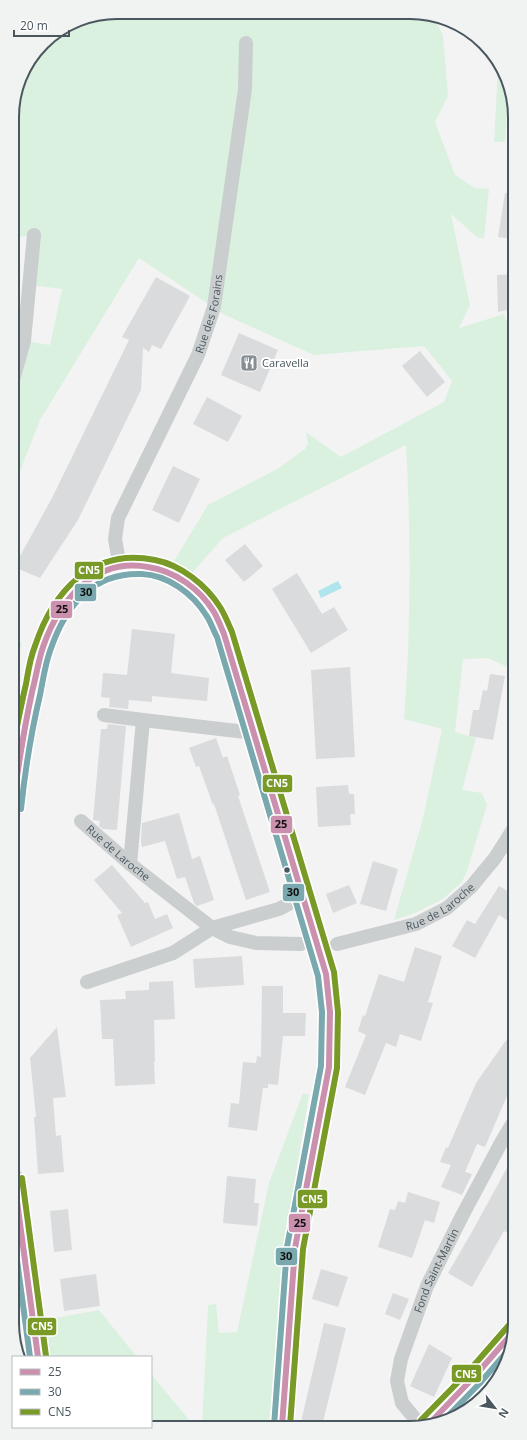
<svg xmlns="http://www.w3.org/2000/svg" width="527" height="1440" viewBox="0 0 527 1440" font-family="'Open Sans',sans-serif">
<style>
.green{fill:#daf1e0}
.water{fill:#b0e5ed}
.building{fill:#dadbdc}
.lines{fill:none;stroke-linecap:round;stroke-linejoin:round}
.street{stroke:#cacecf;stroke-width:14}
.secondary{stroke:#cccfd1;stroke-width:20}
.bus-1-casing{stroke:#fff;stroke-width:9}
.bus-2-casing{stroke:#fff;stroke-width:9}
.bus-3-casing{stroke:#fff;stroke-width:9}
.bus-1{stroke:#ca90ae;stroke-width:6}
.bus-2{stroke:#79a9af;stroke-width:6}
.bus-3{stroke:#799a27;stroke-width:6}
.bus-dot{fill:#4a575f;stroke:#fff;stroke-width:1.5}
.labels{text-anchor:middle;stroke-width:4;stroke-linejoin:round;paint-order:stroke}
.street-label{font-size:11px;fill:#4a575f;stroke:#fff}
.poi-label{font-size:11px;fill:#4a575f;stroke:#fff;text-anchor:start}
.rim{fill:none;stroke:#4a575f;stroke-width:2}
.line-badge{stroke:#fff;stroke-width:1.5}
.badge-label{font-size:11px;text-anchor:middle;font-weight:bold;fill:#fff}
.pale-badge-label{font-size:11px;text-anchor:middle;font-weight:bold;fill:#111}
</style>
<rect width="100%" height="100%" fill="#f4f3f3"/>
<path class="green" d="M117,12L431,14L433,15L443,35L448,96L435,122L455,175L475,188L489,189L484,238H478L451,214L470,305L459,328L504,314L505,319L513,322L514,670L488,658L463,659L455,732L476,738L462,790L482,793L487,805L467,871L462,882L443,899L415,913L394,920L423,818L442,729L404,719C411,628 411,536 406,445L223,538L193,572L174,561L208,505L277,469L305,449L308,444L306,432L341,457L444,402L452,381L424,346L314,355L225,315L139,258L40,420L13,489V380L24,341L50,345L62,289L30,285L34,236L12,237V110L23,71L48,38L77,20Z
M498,68L509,89L505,142H494Z
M13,642L22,643L16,668L20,674L13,708Z
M303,1093L309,1095L284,1246L269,1426H202L208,1305L216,1304L219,1333L237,1332L269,1183Z
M99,1310L137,1357H38L33,1322Z
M151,1374L194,1426H151Z"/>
<path class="water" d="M338,581L342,588L321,598L318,591Z"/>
<path class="building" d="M505,193L513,194V239L498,237Z
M513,274V309L498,312L497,275Z
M156,277L190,296L161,349L152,345L149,352L143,348L141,390L78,520L40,578L14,567L52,498L129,340L122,337Z
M239,333L278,350L260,392L221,375Z
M420,351L445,382L427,397L402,366Z
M207,397L242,416L228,442L193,424Z
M173,466L200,479L179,523L152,510Z
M245,544L263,566L244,582L225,560Z
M297,573L322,614L334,607L348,630L311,653L272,589Z
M132,629L175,634L171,673L209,678L207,701L152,696V702L129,700L128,709L109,707L110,698L101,697L103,673L127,675Z
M350,667L355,757L316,759L311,670Z
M490,674L505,676L493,740L469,736L473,710H479L483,690L487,691Z
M108,724L126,726L117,830L103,829L99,826L100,821L93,820L101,729H107Z
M216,738L223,758L227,756L240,795L238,796L270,892L246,900L214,804L213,805L199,766L196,767L189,748Z
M348,785L349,794H354L355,814H350L351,825L318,827L316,787Z
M179,813L192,859L200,856L214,900L197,906L194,903L185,877L177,879L165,841L142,847L141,841L142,823Z
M373,861L398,869L386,911L360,904Z
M112,865L145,903L148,902L155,919L167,914L173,928L131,947L117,915L122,913L94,880Z
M349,885L357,903L333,913L326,894Z
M499,886L514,895V912L508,921L499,915L475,958L452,946L467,920L475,924Z
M415,947L442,956L428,1002L433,1003L421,1041L400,1034L396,1047L386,1043L365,1095L345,1087L366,1035L358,1031L363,1015L365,1016L379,974L404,982Z
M242,956L244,985L195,988L193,959Z
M173,981L175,1019L154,1020L155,1062H154L155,1084L115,1086L113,1039H102L100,1000L126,999L125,991L149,990V982Z
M262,986H283V1013H306L305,1036H283L278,1085L268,1084V1088H263L257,1131L228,1127L231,1103L239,1104L243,1062L256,1063L257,1056L261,1057Z
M57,1027L66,1097L53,1098L56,1136L61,1135L64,1172L38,1174L34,1117H36L30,1058Z
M514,1029V1085L507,1096L485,1147L477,1144L465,1172L472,1174L462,1195L441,1187L451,1165L440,1162L446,1147L448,1148L476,1083Z
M515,1153V1237L504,1231L472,1287L448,1273L473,1230Z
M227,1176L256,1179L254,1203H259L257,1226L223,1223Z
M408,1192L440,1202L434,1223L425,1220L412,1258L378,1247L390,1209L395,1210L398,1201L405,1203Z
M68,1209L72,1250L54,1252L50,1211Z
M321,1269L348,1277L338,1307L312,1299Z
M96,1274L100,1306L64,1311L60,1279Z
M393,1293L409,1299L400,1320L385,1314Z
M324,1323L346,1328L322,1426H300Z
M429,1344L452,1358L434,1397L410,1386Z"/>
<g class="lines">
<g class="street">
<path d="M13,380L24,341L34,235"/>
<path id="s1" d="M120,567L115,539L118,518L198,355L214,307L245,89L246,43"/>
<path d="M104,715L143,720"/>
<path id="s2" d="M81,821L130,864L212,928L230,937L256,943L301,944"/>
<path d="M130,864L143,720L254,733"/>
<path id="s3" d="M337,944L416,924L447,908L471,887L495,858L514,828"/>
<path d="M87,982L173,953L212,928L279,909L303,896"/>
<path id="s4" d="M421,1426L402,1403L397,1381L401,1359L427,1286L462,1216L502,1141L514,1121"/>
</g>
<path class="secondary" d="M13,808C17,770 23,733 31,697C35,681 37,665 42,649C44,643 47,636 50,630C68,589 97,561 145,566C173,569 196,587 212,609C217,616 220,626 224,634L303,896L326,974L330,1012L329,1067L295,1248L285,1376L282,1426
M14,1179L38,1357
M427,1426L474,1377L515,1330"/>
<g class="bus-1-casing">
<path id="bus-1" d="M13,806C18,767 24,729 32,692C36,677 38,662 43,647C59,601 94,557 148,567C175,571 200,589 214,612C218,619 221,627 224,634L326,974L330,1012L329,1067L295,1248L282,1426
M14,1179L38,1357
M427,1426L474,1377L515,1330"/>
</g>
<g class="bus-2-casing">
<path id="bus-2" d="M21,809C25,771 31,733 40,695C43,680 45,665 50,651C65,606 92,572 142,574C168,575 193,594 206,615C211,622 213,630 217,637L318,976L322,1012L321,1066L287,1247L274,1426
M14,1238L30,1357
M442,1422L480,1383L511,1347"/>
</g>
<g class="bus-3-casing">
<path id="bus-3" d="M13,747C17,726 21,705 26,684C28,672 30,658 35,646C53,591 93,547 155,560C181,565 206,585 220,607C225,615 228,623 232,632L334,972L338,1012L337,1068L303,1249L290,1426
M22,1178L46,1356
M421,1420L468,1372L509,1325"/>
</g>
<use href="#bus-1" class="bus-1"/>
<use href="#bus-2" class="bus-2"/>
<use href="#bus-3" class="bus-3"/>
</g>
<defs>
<g id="restaurant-square" transform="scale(0.9)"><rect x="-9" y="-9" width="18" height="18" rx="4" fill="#868e93" stroke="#fff"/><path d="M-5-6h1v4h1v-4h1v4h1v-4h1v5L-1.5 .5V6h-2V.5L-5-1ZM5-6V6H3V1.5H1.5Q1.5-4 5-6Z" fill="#fff"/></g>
</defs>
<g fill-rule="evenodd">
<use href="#restaurant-square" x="249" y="363"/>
</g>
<circle class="bus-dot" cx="287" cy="870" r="3.5"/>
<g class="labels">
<g class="street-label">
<text dy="4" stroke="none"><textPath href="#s1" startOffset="274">Rue des Forains</textPath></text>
<text dy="4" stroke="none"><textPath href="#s2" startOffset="49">Rue de Laroche</textPath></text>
<text dy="4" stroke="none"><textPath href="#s3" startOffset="111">Rue de Laroche</textPath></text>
<text dy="4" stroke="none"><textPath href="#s4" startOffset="170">Fond Saint-Martin</textPath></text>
</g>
<g class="poi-label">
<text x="262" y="367">Caravella</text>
</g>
</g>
<path d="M0 0H527V1440H0ZM117 19H410A98 98 0 0 1 508 117V1323A98 98 0 0 1 410 1421H117A98 98 0 0 1 19 1323V117A98 98 0 0 1 117 19Z" fill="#f1f2f2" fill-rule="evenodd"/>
<path class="rim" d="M117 19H410A98 98 0 0 1 508 117V1323A98 98 0 0 1 410 1421H117A98 98 0 0 1 19 1323V117A98 98 0 0 1 117 19Z"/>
<g class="line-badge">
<rect x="74" y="561" width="30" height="19" rx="4" fill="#799a27"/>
<rect x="74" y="583" width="23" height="19" rx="4" fill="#79a9af"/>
<rect x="50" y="600" width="23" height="19" rx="4" fill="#ca90ae"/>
<rect x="262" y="774" width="31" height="19" rx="4" fill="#799a27"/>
<rect x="270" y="815" width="23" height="19" rx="4" fill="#ca90ae"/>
<rect x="282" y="883" width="23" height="19" rx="4" fill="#79a9af"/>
<rect x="297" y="1189" width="31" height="20" rx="4" fill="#799a27"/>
<rect x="288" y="1213" width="23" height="20" rx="4" fill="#ca90ae"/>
<rect x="275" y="1247" width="23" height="19" rx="4" fill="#79a9af"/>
<rect x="27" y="1317" width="30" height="19" rx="4" fill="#799a27"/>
<rect x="451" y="1364" width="31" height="19" rx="4" fill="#799a27"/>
</g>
<g class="badge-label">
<text x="89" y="574">CN5</text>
<text x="277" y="787">CN5</text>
<text x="312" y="1203">CN5</text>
<text x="42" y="1330">CN5</text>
<text x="466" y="1378">CN5</text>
</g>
<g class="pale-badge-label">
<text x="86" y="596">30</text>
<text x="62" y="613">25</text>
<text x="281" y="828">25</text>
<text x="293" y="896">30</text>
<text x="300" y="1227">25</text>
<text x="286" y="1260">30</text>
</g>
<rect x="12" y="1356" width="140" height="72" fill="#ffffff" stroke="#b7bcbf"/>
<rect x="20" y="1369" width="20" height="6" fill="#ca90ae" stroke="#b7bcbf"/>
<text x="48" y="1376" font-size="12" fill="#4a575f">25</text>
<rect x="20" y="1389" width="20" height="6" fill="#79a9af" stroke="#b7bcbf"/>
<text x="48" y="1396" font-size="12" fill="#4a575f">30</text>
<rect x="20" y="1409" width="20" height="6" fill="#799a27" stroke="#b7bcbf"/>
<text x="48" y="1416" font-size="12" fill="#4a575f">CN5</text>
<g transform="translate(495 1408) rotate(121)" stroke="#ffffff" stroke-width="3" paint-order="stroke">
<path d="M0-3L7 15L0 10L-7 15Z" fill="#4a575f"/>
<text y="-6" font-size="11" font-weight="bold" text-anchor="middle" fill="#4a575f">N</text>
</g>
<path d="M14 30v6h55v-6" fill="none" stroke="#4a575f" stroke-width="2"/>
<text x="20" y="30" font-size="12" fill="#4a575f" stroke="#ffffff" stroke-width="3" paint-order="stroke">20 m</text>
</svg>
